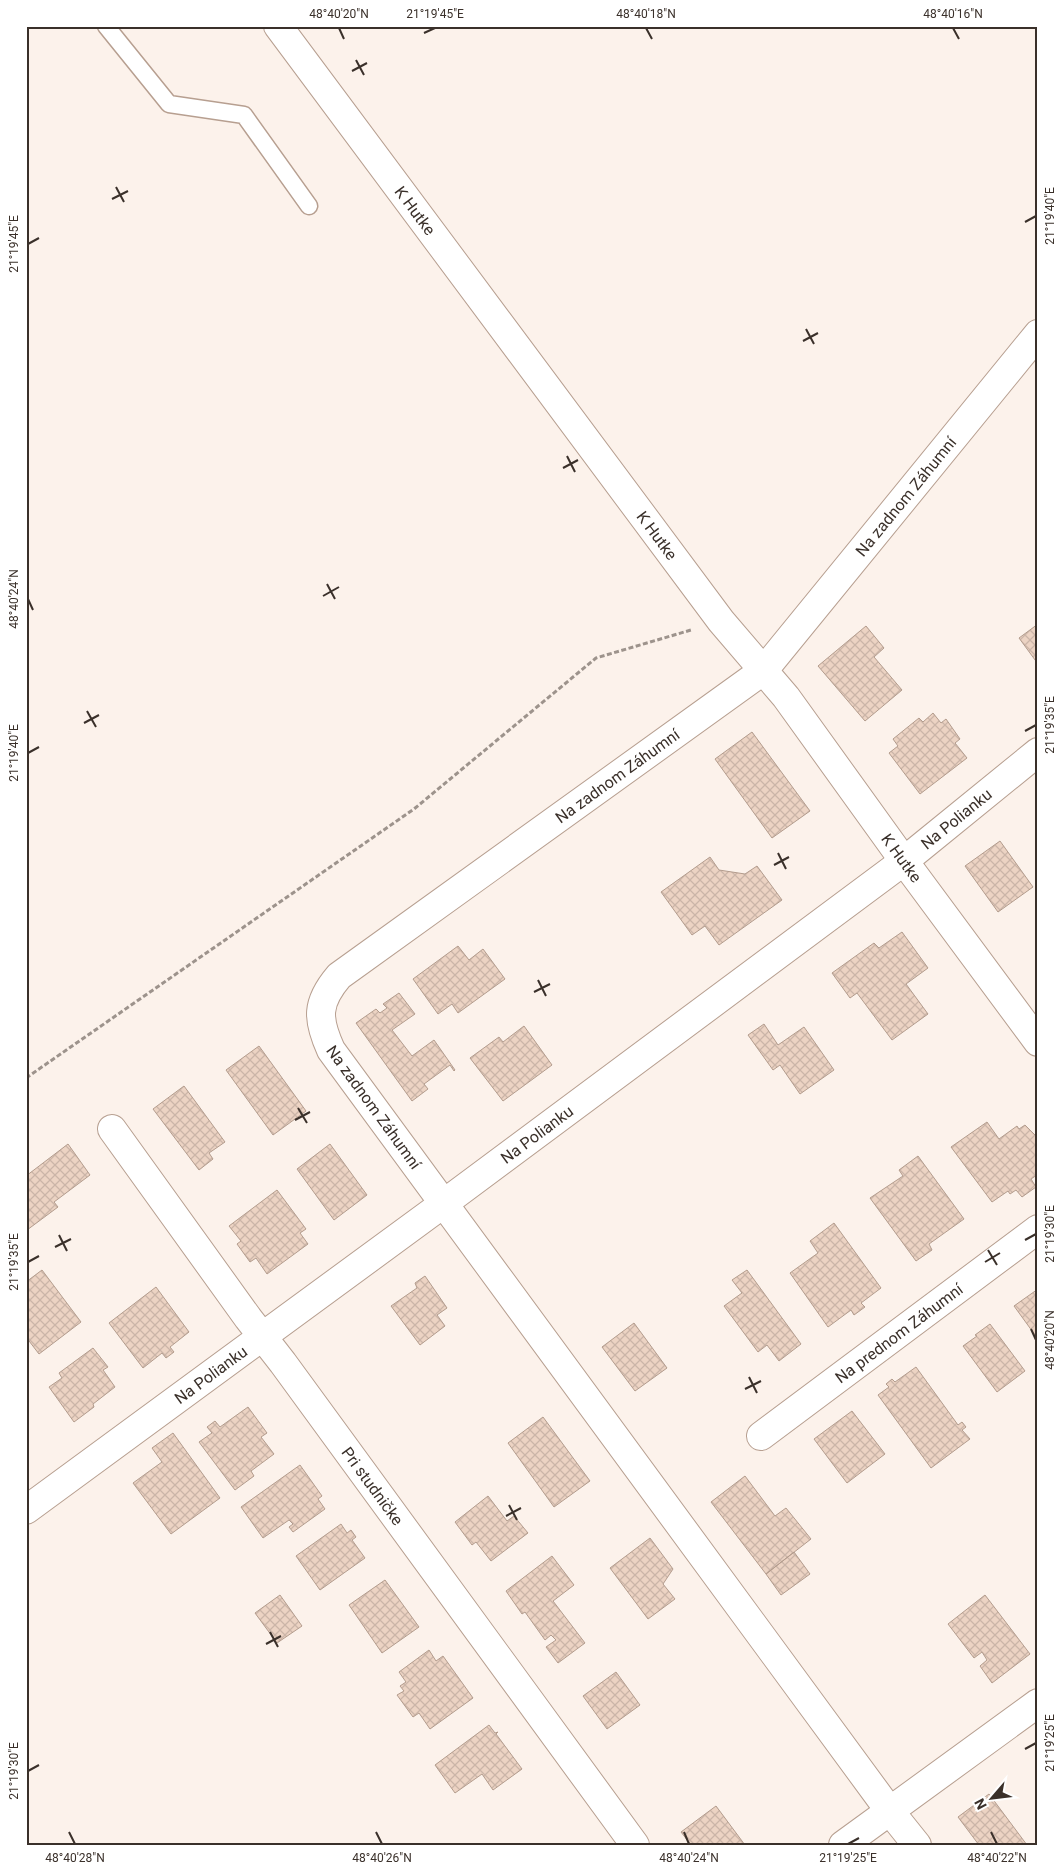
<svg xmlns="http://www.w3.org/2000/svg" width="1064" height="1871" viewBox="0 0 1064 1871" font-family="Roboto,sans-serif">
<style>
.building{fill:url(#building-cross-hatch);stroke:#b39c8d}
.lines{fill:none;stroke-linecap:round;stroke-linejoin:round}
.lane-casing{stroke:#b79f90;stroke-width:19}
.street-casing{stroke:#b79f90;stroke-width:30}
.path{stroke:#9d938c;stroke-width:3;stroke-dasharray:5 2.5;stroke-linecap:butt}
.lane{stroke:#fff;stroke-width:16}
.street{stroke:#fff;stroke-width:28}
.ticks{fill:none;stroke:#3a302a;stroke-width:2}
.labels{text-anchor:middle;stroke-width:4;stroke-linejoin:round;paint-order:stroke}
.street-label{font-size:16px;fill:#3a302a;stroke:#fff}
.neatline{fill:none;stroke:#3a302a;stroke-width:2}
.ticks-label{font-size:12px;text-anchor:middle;fill:#3a302a}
</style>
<defs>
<pattern id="building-cross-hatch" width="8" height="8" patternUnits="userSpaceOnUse" patternTransform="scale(1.25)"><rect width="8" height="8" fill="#ecd3c3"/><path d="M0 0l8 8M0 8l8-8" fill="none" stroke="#cbb5a8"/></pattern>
</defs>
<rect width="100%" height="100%" fill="#fcf2eb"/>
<path class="building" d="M1038,624V664L1019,638Z
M866,626L884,648L874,657L902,690L865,721L818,666Z
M933,713L941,723L946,719L960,739L955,743L967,758L920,794L889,753L898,746L893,739L919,718L923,722Z
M752,732L810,811L772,838L715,759Z
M1000,841L1033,887L998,912L965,866Z
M710,857L719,870L745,874L757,866L782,900L719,945L705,926L692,935L661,892Z
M902,932L928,968L906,984L928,1014L892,1040L857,993L850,998L832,973L874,943L879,948Z
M458,946L469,960L483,949L505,979L458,1013L452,1004L438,1014L413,979Z
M399,993L415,1014L392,1030L412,1056L434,1040L455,1070L454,1071L450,1065L424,1084L428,1089L412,1101L356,1023L376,1009L380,1013L387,1008L383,1004Z
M764,1024L778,1045L804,1027L834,1070L800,1094L780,1065L773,1070L748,1035Z
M524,1026L552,1065L503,1101L470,1058L499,1037L503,1042Z
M259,1046L306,1111L273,1135L226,1070Z
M184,1086L225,1142L209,1153L213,1159L199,1170L153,1109Z
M987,1122L999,1139L1017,1126L1019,1129L1025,1125L1038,1138V1170L1035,1172L1037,1175L1031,1179L1036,1187L1022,1197L1016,1190L1010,1194L1008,1191L992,1202L951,1147Z
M68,1144L90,1175L54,1202L58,1207L27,1230L26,1176Z
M330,1144L367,1195L334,1220L297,1169Z
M918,1156L964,1219L929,1244L932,1250L916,1261L870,1198L903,1176L899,1170Z
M277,1190L306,1229L300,1233L308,1244L267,1274L256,1258L250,1262L237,1244L241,1241L229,1226Z
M834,1223L881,1288L861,1303L865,1307L854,1315L851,1310L828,1327L790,1273L818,1253L810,1241Z
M42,1270L81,1322L39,1354L26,1337V1282Z
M747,1270L801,1344L779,1361L767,1345L758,1352L724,1306L742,1293L732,1280Z
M425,1276L447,1308L437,1315L445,1326L420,1345L391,1306L417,1288L415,1283Z
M156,1287L189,1332L170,1347L174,1352L166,1358L162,1353L143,1368L109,1323Z
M1038,1289V1336L1035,1335L1014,1306Z
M634,1323L667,1368L635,1391L602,1347Z
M990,1324L1025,1371L997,1392L963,1346L977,1336L975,1335Z
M93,1348L108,1367L103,1370L115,1387L93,1404L94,1407L74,1422L49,1387L62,1378L59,1373Z
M916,1367L958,1425L962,1422L966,1427L962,1430L970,1439L931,1468L878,1395L889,1387L886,1384L892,1379L895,1382Z
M248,1407L267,1433L261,1437L274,1454L251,1471L254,1476L235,1490L199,1442L212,1433L207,1427L215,1421L220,1427Z
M852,1411L885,1454L847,1483L814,1439Z
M543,1417L590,1481L554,1507L508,1443Z
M173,1433L220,1498L171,1534L133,1483L162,1462L152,1448Z
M300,1465L322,1496L318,1499L325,1509L293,1532L289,1527L293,1524L289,1520L263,1538L241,1507Z
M745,1476L775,1516L786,1508L811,1539L766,1574L711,1502Z
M488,1496L507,1521L514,1516L528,1533L491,1561L476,1542L472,1545L455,1522Z
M341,1524L347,1533L351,1530L356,1537L352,1540L365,1558L320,1590L296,1556Z
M650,1538L673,1569L663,1584L675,1599L648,1619L610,1568Z
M794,1552L810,1574L781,1595L766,1574Z
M552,1556L574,1585L553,1601L585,1643L558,1663L546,1647L556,1640L551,1635L545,1640L525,1612L522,1614L506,1591Z
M385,1580L419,1627L382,1653L349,1605Z
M280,1595L302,1626L277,1643L255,1613Z
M985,1595L1030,1654L992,1683L980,1666L987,1660L982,1652L974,1658L948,1624Z
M429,1650L436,1661L443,1656L473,1698L430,1729L419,1713L413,1717L397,1695L404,1691L400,1686L406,1682L399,1672Z
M616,1672L640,1705L607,1729L583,1696Z
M489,1725L495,1733L498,1732L496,1734L522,1769L493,1790L482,1774L455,1793L435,1765Z
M989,1794L1027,1845H979L958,1817Z
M716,1806L745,1845H691L681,1832Z"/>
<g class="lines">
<g class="lane-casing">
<path id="lane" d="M106,26L169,104L244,115L309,206"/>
</g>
<g class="street-casing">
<g id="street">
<path id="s1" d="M278,26L721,621L786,697L904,861L1038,1042"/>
<path id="s2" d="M112,1129L248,1318L283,1363L635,1845"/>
<path id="s3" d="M761,1436L1038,1229"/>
<path id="s4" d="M26,1510L443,1204L904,861L1038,752"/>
<path d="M843,1845L1038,1703"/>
<path id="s5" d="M917,1845L889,1810L331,1050C317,1019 316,1003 339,976L764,670L1038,334"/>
</g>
</g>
<path class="path" d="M26,1078L414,809L596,658L691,630"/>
<use href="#lane" class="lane"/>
<use href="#street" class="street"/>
</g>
<path class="ticks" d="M339,28L344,39M646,28L652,39M953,28L959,39M424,33L435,28M356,60L364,75M352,71L367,63M116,187L124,202M112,199L128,191M1025,222L1036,216M28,244L39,238M806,329L814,344M803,341L818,333M567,456L575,472M563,468L578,460M327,584L335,599M323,596L339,587M28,599L33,610M87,711L96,727M84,723L99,715M1025,731L1036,725M28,753L39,747M778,853L786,869M774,865L789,857M538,980L546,996M534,992L550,984M298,1108L307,1123M295,1120L310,1112M59,1235L67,1251M1025,1240L1036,1234M55,1247L71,1239M988,1250L997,1265M28,1262L39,1256M985,1262L1000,1253M1031,1329L1036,1340M749,1377L757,1393M745,1389L761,1381M509,1505L517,1520M506,1516L521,1508M270,1632L278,1647M266,1644L281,1636M1025,1749L1036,1743M28,1771L39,1765M69,1832L75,1844M376,1832L382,1844M684,1832L689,1844M991,1832L997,1844M848,1844L859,1838"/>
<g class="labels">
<g class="street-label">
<text dy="6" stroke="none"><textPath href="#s1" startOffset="230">K Hutke</textPath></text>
<text dy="6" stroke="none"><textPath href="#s5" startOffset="1816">Na zadnom Záhumní</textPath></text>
<text dy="6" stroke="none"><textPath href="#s1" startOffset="635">K Hutke</textPath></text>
<text dy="6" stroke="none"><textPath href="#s5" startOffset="1411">Na zadnom Záhumní</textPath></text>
<text dy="6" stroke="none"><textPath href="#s4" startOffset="1159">Na Polianku</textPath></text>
<text dy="6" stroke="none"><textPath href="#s1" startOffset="1040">K Hutke</textPath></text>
<text transform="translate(374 1107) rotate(54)" y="6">Na zadnom Záhumní</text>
<text dy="6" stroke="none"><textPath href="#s4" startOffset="634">Na Polianku</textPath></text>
<text dy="6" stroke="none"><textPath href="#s3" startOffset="172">Na prednom Záhumní</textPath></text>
<text dy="6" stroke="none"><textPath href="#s4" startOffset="229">Na Polianku</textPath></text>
<text dy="6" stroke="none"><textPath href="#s2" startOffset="442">Pri studničke</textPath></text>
</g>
</g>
<rect width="1064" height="1871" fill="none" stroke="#ffffff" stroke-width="55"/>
<g transform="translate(992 1798) rotate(242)" stroke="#ffffff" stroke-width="4" paint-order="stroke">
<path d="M0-4L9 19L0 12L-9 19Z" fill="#3a302a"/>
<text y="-8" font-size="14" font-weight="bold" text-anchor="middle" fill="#3a302a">N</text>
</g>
<rect x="28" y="28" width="1008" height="1816" class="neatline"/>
<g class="ticks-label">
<text x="339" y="18">48°40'20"N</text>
<text x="435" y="18">21°19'45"E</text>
<text x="646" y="18">48°40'18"N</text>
<text x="953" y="18">48°40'16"N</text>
<text transform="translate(1050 216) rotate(-90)" y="4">21°19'40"E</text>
<text transform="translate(14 244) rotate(-90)" y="4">21°19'45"E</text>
<text transform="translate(14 599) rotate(-90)" y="4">48°40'24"N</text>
<text transform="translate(1050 725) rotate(-90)" y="4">21°19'35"E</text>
<text transform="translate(14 753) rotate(-90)" y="4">21°19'40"E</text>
<text transform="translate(1050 1234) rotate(-90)" y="4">21°19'30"E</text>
<text transform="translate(14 1262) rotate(-90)" y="4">21°19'35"E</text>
<text transform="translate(1050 1340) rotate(-90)" y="4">48°40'20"N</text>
<text transform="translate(1050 1743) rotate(-90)" y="4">21°19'25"E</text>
<text transform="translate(14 1771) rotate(-90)" y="4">21°19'30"E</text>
<text x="75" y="1862">48°40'28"N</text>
<text x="382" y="1862">48°40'26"N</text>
<text x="689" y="1862">48°40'24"N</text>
<text x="848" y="1862">21°19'25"E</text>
<text x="997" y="1862">48°40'22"N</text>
</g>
</svg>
